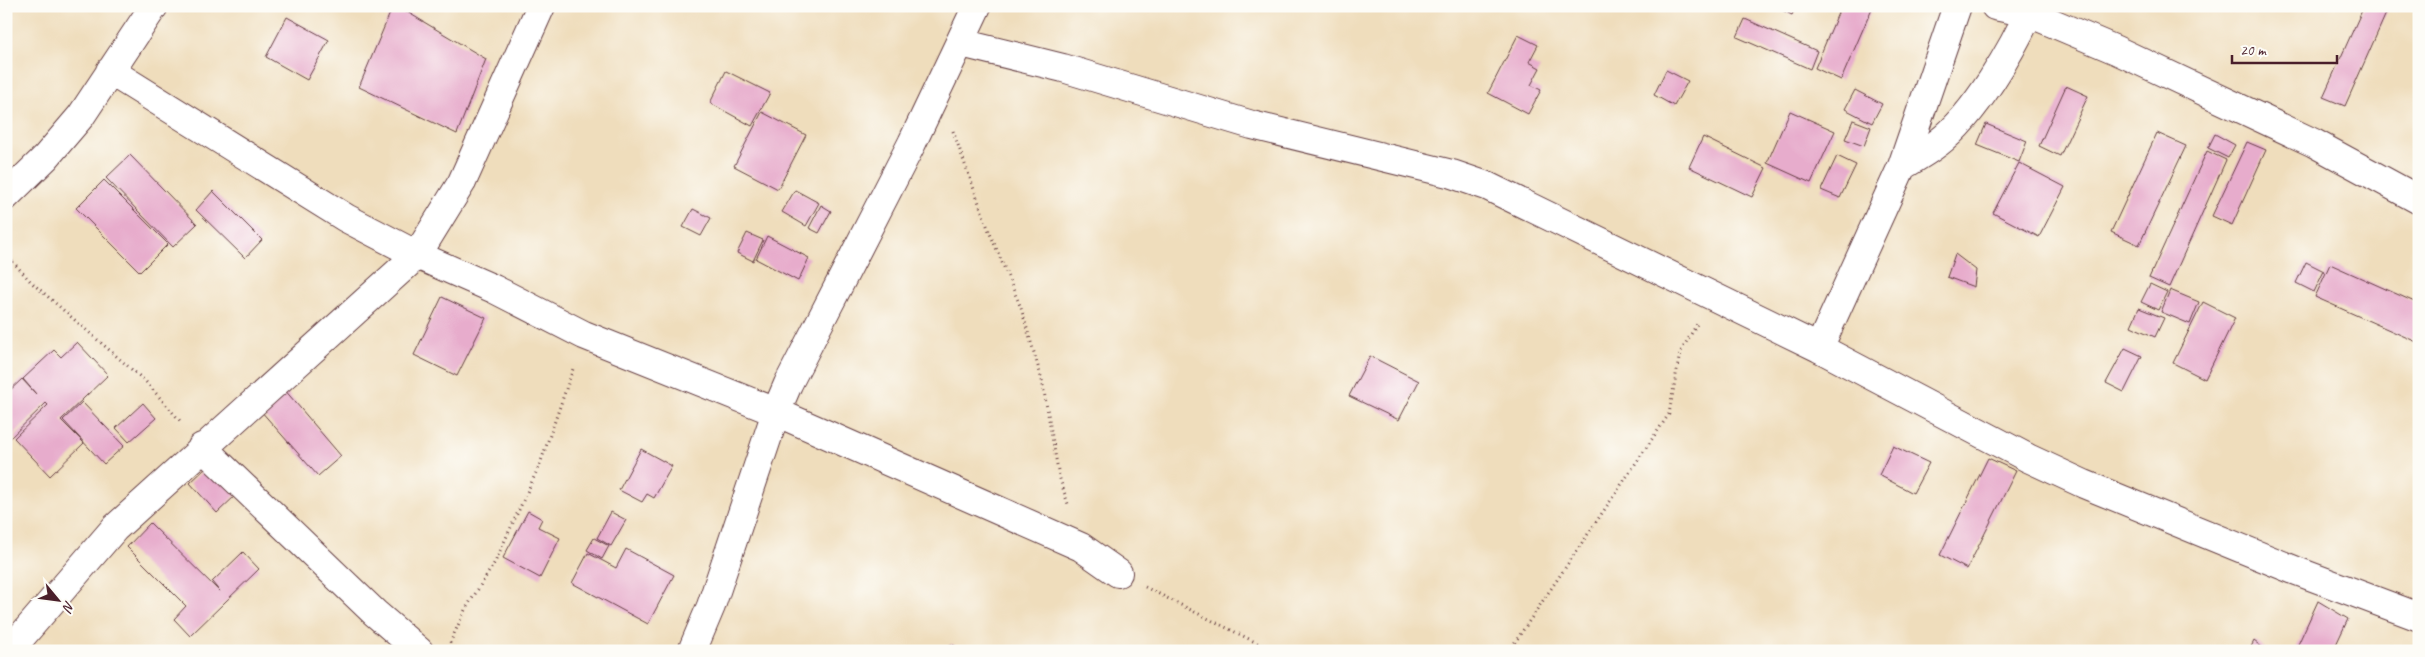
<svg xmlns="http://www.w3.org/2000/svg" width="2425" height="657" viewBox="0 0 2425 657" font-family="Caveat,sans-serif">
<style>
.building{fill:#e7accc}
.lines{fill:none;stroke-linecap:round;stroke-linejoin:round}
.street-casing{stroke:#633c41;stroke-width:30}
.path{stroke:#633c41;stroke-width:3;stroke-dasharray:1 4;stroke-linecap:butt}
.street{stroke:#fff;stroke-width:28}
</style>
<rect width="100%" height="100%" fill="#fdfcf7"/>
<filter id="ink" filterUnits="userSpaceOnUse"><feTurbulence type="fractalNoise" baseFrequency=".02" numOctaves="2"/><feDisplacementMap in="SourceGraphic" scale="10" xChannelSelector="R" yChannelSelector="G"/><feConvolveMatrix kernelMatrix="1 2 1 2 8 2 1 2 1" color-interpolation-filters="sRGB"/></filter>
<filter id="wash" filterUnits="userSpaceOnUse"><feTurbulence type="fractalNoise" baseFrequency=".0096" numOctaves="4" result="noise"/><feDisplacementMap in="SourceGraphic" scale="20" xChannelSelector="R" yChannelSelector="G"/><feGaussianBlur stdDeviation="1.12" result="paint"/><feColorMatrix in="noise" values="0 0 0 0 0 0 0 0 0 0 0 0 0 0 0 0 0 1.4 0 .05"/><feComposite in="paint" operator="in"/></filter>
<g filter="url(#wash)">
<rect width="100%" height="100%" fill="#efddbc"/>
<g id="blocks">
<path class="building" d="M393,6H397L486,59L457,134L359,87Z
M1774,6H1796L1792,15Z
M1841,6H1873L1841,80L1815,68Z
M2364,6H2382L2388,9L2345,106L2323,97Z
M287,17L329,40L307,80L266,57Z
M1745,19L1817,51L1810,69L1737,37Z
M1518,35L1538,45L1529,62L1540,68L1531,85L1541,90L1528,114L1488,93Z
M1666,70L1688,81L1674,106L1654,95Z
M726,71L770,93L752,126L710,103Z
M2066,86L2088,96L2060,156L2039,146Z
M1855,90L1882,104L1872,123L1845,109Z
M1790,111L1835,131L1811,183L1767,163Z
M762,112L806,135L778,189L734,166Z
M1853,120L1871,127L1864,146L1845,139Z
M1986,124L2027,141L2019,162L1977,145Z
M2157,133L2186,146L2139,245L2111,232Z
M2215,134L2235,145L2228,158L2208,148Z
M1703,137L1766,168L1752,197L1689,167Z
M2247,142L2266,150L2232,225L2212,216Z
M2207,151L2226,160L2169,287L2149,278Z
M130,155L197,224L173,247L106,178Z
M1837,156L1856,165L1840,198L1821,190Z
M2019,163L2065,187L2039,237L1993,213Z
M104,180L168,244L140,272L76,208Z
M795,190L819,203L806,226L782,212Z
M213,191L262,240L245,258L196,210Z
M821,205L831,211L819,233L809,228Z
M693,209L711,218L701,236L683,227Z
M747,233L763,240L753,261L737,253Z
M767,236L809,258L798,281L756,259Z
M1955,254L1976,270L1974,287L1947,277Z
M2306,262L2324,271L2314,292L2296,283Z
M2330,264L2419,304V343L2315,297Z
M2150,284L2167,292L2158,310L2141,302Z
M2170,290L2199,302L2190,324L2161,312Z
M442,297L486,318L457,376L414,355Z
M2203,302L2235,318L2205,379L2173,363Z
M2139,308L2164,318L2155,337L2131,326Z
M77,342L108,375L61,420L84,443L50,476L14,438L48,405L46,403L6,442V394L22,379L36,394L23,379L54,350L61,357Z
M2125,348L2142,356L2124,392L2106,383Z
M1370,356L1419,381L1399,420L1349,396Z
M284,389L341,456L318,476L260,410Z
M82,402L124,446L104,464L63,420Z
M143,403L156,418L129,442L116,428Z
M1893,446L1929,463L1913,493L1879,475Z
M641,449L672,466L654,498L647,494L642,502L619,490Z
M1988,458L2016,471L1967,569L1940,555Z
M208,466L236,495L217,513L190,483Z
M528,511L542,519L538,527L560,538L540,578L503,558Z
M611,512L626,520L611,546L597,538Z
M150,523L220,592L212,582L243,552L259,569L190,636L174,619L186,606L127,547Z
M594,538L609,546L602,559L587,550Z
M626,549L674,575L648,624L572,583L588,553L616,568Z
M2318,601L2348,619L2333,651H2295Z
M2254,641L2267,651H2249Z
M951,644L965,651H948Z"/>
</g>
</g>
<g filter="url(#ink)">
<use href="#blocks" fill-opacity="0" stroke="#633c41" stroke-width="1"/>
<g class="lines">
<g class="street-casing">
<path id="street" d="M1995,6L2029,13L2116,50L2314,143L2419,200
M961,43L1063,68L1252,125L1452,174L1487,186L1819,348L2028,458L2084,484L2294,570L2419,617
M110,71L346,218L417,255L494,289L584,335L776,412L1081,547L1118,573
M1902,166C1914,159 1927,152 1938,143C1975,115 2013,49 2032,6
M6,196L46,157L81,116L154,6
M1819,348L1902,166L1957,6
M202,447L375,613L419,651
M9,651L115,528L417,255L462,182L541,6
M692,651L711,606L776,412L788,384L912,143L977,6"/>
</g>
<path class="path" d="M953,131L989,231L1021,308L1042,380L1059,476L1069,507
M6,254L31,282L145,381L182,423
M1145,587L1261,645L1279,651
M450,643L465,610L495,562L540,464L574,366
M1509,651L1669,414L1680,353L1697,324"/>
<use href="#street" class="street"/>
</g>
</g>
<rect width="2425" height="657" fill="none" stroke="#fdfcf7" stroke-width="25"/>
<g transform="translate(58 600) rotate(119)" stroke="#fdfcf7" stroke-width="4" paint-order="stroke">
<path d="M0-4L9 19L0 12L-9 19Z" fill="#4a1f2b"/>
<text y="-8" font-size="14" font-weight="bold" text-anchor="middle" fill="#4a1f2b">N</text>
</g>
<path d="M2232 55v8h105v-8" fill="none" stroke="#4a1f2b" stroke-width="2.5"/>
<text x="2240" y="55" font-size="15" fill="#4a1f2b" stroke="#fdfcf7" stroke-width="4" paint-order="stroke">20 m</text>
</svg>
